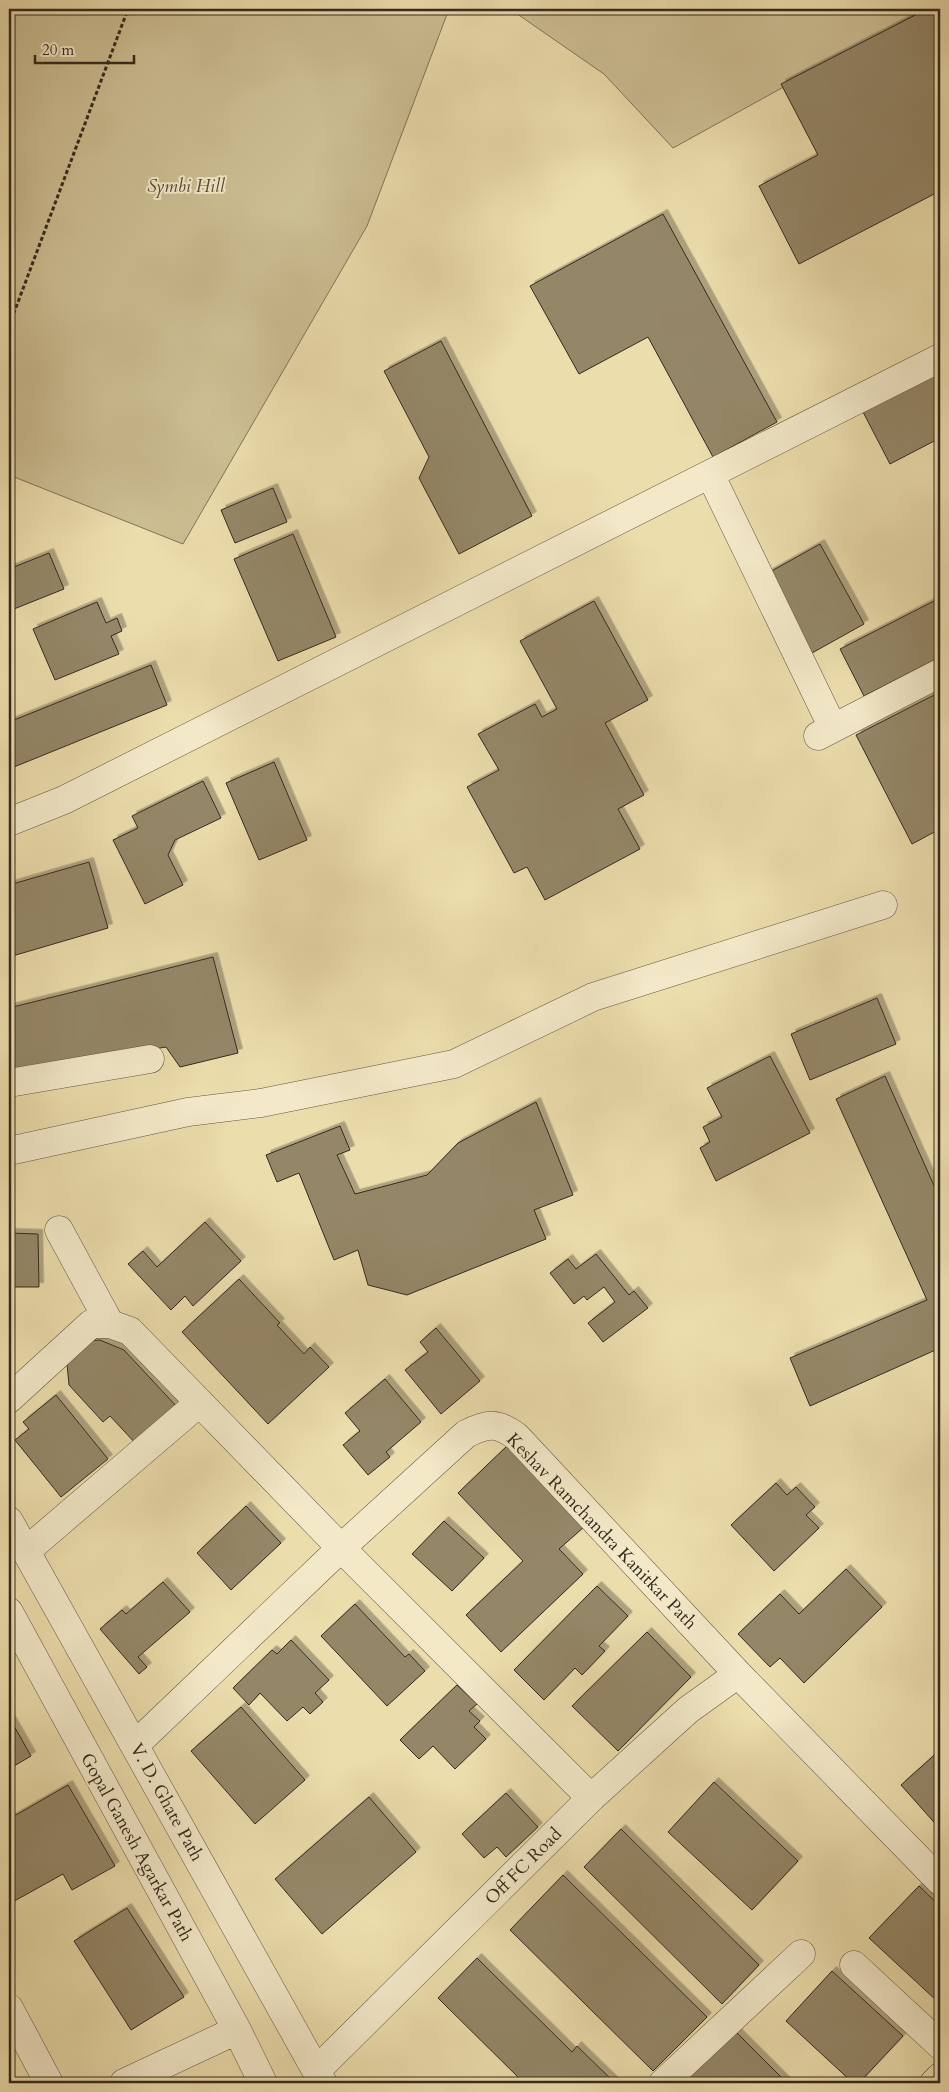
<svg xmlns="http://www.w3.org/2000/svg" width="949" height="2092" viewBox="0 0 949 2092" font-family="Cardo,serif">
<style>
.green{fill:#cdbf94;stroke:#807459}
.building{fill:#948768;stroke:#342a1e;filter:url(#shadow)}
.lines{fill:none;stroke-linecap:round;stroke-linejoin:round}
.minor-casing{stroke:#625742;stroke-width:29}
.major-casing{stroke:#342a1e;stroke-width:29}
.path{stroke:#342a1e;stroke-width:3;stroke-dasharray:4 2.5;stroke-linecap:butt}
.minor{stroke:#f3e9c9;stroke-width:28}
.major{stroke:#ecddac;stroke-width:28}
.labels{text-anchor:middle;stroke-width:4;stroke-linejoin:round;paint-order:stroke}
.park-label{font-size:18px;font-style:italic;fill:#5a4f3c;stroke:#f3e9c9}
.street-label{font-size:18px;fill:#342a1e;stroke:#f3e9c9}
</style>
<defs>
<filter id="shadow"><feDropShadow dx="4.5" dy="-4.5" stdDeviation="0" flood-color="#0004"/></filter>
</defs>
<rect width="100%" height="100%" fill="#ecddac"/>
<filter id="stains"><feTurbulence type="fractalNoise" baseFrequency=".004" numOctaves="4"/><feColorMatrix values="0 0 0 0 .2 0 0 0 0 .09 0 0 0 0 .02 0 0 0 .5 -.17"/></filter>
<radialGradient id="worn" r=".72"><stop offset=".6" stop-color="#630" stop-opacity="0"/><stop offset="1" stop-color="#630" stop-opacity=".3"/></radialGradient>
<path class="green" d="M9,9H449L367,226L183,544L9,475Z
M510,9H925L673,148L604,74Z"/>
<path class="building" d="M927,9H940V191L799,264L759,186L818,155L781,84Z
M663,214L777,422L713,457L648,337L579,374L530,286Z
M441,341L532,516L459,554L419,478L429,457L384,371Z
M940,370V438L890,464L862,410Z
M273,488L287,522L235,543L221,510Z
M293,534L336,637L278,661L234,559Z
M820,544L864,624L812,653L768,573Z
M49,553L64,589L9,611V569Z
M940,567V577L936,569Z
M940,598V657L864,696L840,649Z
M594,601L648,700L605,723L644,795L618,809L640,849L545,900L527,867L514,873L467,787L499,770L478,734L535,704L542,717L557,709L520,641Z
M97,602L106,623L117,618L122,631L111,636L119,654L55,680L33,629Z
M151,665L167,705L9,769V722Z
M940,692V829L912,844L856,735Z
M274,762L307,840L259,860L226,783Z
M203,781L221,818L175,840L168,855L183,885L145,904L113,840L138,828L132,816Z
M89,862L108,928L9,957V885Z
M213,957L238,1053L180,1067L166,1047L9,1074V1008Z
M877,998L896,1044L810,1080L791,1034Z
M770,1056L810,1133L716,1181L700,1148L710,1142L703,1127L722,1117L707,1088Z
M885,1076L940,1199V1348L810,1406L790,1358L927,1300L836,1099Z
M536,1102L573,1195L534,1210L546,1239L407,1295L368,1285L358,1250L334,1260L299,1173L277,1182L266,1155L340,1126L350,1150L337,1155L355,1194L427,1175L458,1143Z
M205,1222L241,1261L193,1306L185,1296L171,1310L128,1264L143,1251L157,1267Z
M9,1233L38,1234L39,1287H9Z
M596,1254L629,1295L634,1291L648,1308L603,1342L588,1323L615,1302L604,1287L587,1300L584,1296L574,1304L550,1273L568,1259L576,1269Z
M239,1279L280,1323L277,1325L304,1354L310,1347L329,1367L268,1424L182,1332Z
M436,1328L480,1381L441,1414L405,1370L428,1352L420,1342Z
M100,1340L124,1350L178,1408L137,1445L110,1416L103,1422L69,1385L67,1364L71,1352L86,1341Z
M385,1379L421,1422L386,1452L390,1457L368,1475L343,1445L360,1431L345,1413Z
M56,1395L108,1459L61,1497L15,1440L29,1429L23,1422Z
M507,1446L584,1527L559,1549L583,1574L501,1652L466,1615L523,1561L458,1493Z
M776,1483L787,1495L796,1487L815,1507L806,1515L819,1528L774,1571L731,1525Z
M246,1506L281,1543L231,1590L197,1553Z
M444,1521L484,1558L452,1591L412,1554Z
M846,1569L882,1607L804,1683L780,1658L770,1667L738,1634L780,1594L799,1614Z
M163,1582L190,1612L138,1657L147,1667L139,1674L100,1629L122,1610L126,1614Z
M597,1586L628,1616L599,1646L605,1651L582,1675L575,1668L544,1700L514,1670Z
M355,1604L405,1657L409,1654L425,1671L387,1706L321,1636Z
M647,1632L691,1677L618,1751L572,1706Z
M291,1640L329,1680L315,1693L323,1702L310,1714L303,1707L287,1721L260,1693L249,1705L233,1688L272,1650L277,1654Z
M457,1685L477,1704L469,1711L480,1721L474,1727L486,1739L455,1769L433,1746L419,1759L400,1740Z
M241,1707L305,1780L255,1824L191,1751Z
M9,1717L31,1756L9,1769Z
M940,1750V1829L901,1785Z
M714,1782L798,1861L752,1910L668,1832Z
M68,1785L115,1866L72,1890L63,1874L9,1904V1819Z
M506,1793L538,1827L506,1857L497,1847L484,1858L462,1834Z
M369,1797L416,1852L322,1934L275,1879Z
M621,1829L759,1965L722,2004L584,1867Z
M563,1875L707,2017L653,2071L510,1930Z
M919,1886L940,1906V1997L937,2001L869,1938Z
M127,1908L184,1997L131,2030L74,1941Z
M477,1958L572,2052L577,2046L615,2083H524L438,1998Z
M832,1971L903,2036L859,2083H853L786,2021Z
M735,2031L787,2083H683Z"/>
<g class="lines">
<g class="minor-casing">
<path id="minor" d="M710,474L833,728
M818,736L940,673
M9,822L64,800L940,358
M9,1083L150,1059
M9,1151L188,1112L261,1103L454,1064L593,997L883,905
M59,1230L110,1324
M9,1399L91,1324H110L130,1331L341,1548L591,1798
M9,1521L323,2083
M26,1551L199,1403
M9,1612L237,2030L263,2083
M135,1745L341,1548L466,1434C487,1423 498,1422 517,1437L738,1674L940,1881
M854,1965L940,2045
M9,2008L49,2083
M317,2070L591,1798L688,1710L738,1674
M124,2083L237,2030
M663,2083L801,1954"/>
</g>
<g class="major-casing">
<path id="major" d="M934,2083L940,2077"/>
</g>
<path class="path" d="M9,326L128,9"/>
<use href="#minor" class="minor"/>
<use href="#major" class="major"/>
</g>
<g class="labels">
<g class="park-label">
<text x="186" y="192">Symbi Hill</text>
</g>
<g class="street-label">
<text transform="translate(602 1531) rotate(46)" y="6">Keshav Ramchandra Kanitkar Path</text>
<text transform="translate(167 1802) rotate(61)" y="6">V. D. Ghate Path</text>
<text transform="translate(137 1847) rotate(61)" y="6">Gopal Ganesh Agarkar Path</text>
<text transform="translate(523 1866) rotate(-45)" y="6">Off FC Road</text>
</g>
</g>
<rect width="949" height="2092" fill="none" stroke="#ecddac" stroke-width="30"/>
<rect x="10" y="10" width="929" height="2072" fill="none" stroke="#342a1e" stroke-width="2.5"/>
<rect x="15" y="15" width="919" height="2062" fill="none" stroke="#342a1e"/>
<path d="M35 55v8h99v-8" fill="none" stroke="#342a1e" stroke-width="2.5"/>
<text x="42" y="55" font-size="15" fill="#342a1e" stroke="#f3e9c9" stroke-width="4" paint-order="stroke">20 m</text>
<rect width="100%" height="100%" filter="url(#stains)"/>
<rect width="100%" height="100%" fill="url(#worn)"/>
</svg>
